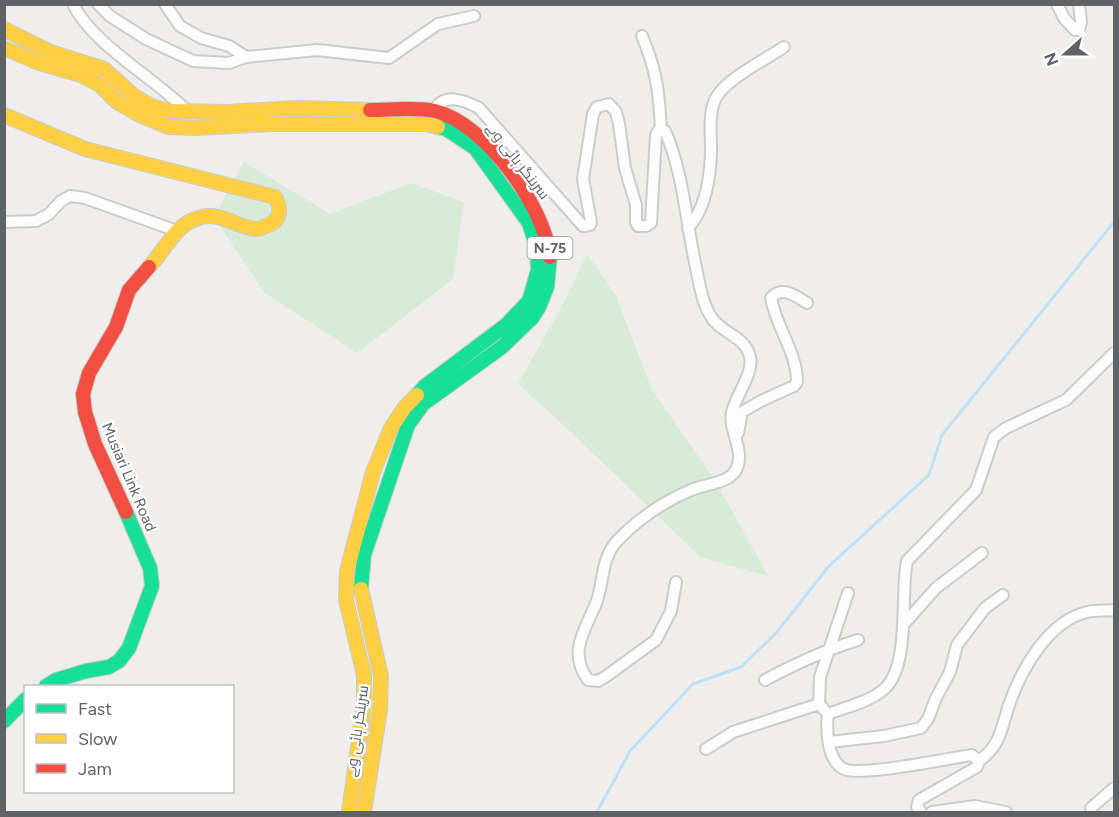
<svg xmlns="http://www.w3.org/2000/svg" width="1119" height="817" viewBox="0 0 1119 817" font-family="Figtree,Cairo,sans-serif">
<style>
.green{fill:#d8ebd6}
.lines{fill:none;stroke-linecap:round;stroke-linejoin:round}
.stream{stroke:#bfe0f9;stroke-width:3}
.street-casing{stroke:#cbcccc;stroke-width:14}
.fast-casing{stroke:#cacacb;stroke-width:16}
.slow-casing{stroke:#cacacb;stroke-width:16}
.jam-casing{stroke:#cacacb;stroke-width:16}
.street{stroke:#fdfcfc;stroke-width:10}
.fast{stroke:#16e098;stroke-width:14}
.slow{stroke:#ffcf43;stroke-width:14}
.jam{stroke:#f24e42;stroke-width:14}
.labels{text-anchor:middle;stroke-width:4.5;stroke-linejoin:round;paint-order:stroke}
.shield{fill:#fff;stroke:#8f9295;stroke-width:1.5}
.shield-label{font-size:14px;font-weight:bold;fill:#5f6368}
.street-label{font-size:15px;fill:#5f6368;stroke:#fff}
</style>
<rect width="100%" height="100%" fill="#efeeea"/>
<path class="green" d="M244,162L330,214L411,183L464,202L453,279L357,353L265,293L214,217Z
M587,254L616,296L652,390L716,482L768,576L700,557L569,430L518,384L564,302Z"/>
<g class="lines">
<path class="stream" d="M597,812L630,751L693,684L741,667L777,632L829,566L929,475L942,435L1114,222"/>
<g class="street-casing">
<path id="street" d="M73,4C92,44 156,79 188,112
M98,4L110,16L146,39L193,61L229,63L246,57L317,50L389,58L438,24L474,16
M165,4L180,26L201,38L229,46L246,57
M1057,4L1064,18L1075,30H1079L1081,22L1079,4
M642,36C657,71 659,93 661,130
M434,111C443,92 464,100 479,108L583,226L590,225L591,222L583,179L593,114L597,107L609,104L616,112L619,124L625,168L636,205V222L638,226H646L651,223L656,135L658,131H665C683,172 686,220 695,263C699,280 701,300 710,315C719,333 745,335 750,357C754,372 736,396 732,412C728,431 746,451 736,470C728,484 704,484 691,490C663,502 638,519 617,541C599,561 605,586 594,608C583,633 569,654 588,680L598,681L605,677L656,640L671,611L676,582
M4,222L36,221L49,214L61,201L70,196L85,198L177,231
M688,228C705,210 710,178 711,154C712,135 706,108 720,92C733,76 766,59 784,47
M738,433L742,412L761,401L794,386L797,382C797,352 776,327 771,298C782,285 796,296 807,303
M903,625L936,588L982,553
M765,680C795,664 825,650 858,640
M828,714L819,704L820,677L848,593
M829,742L884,736L921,728L928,719L936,698L950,672L957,645L985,608L1003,595
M706,749L733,732L819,704
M979,761C1001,745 1001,729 1009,705C1021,670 1048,621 1087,612C1095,610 1105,611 1114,610
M1091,808L1114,788
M921,812L917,807L919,800L977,767L979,761L972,755C949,758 861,777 844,769C827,761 826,730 828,714C846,707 869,702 883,690C911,668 900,594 907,561L976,490L994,437L1006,428L1066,400L1114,353
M932,812L975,806L1006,812"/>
</g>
<g class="fast-casing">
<path id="fast" d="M417,395L425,386L506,325L529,301L538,270L537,248L529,223L475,148L446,129L438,127
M361,589L364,555L408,425L423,404L502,347L532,318L539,307L547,287L550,257
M46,686L56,680L86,671L109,667L119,661L129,648L152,586L150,568L126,512
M4,721L26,699"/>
</g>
<g class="slow-casing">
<path id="slow" d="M4,29L50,52L104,69L134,96L151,106L170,111L228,112L296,108L370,110
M4,48L39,63L81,75L100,85L117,102L140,115L169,127L195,128L272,124H425L438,127
M4,115L85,149L275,197C282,210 281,221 266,226C263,227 260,229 257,229C239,229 220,210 198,218C175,225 165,250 149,267
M361,589L381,676L380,710L364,812
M349,812L364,705V675L346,600L347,571L373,472L391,428L405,407L417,395"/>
</g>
<g class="jam-casing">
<path id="jam" d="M370,110C390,110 417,107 435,111C485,123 545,207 550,257
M126,512L95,444L85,412L83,394L89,373L116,327L129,290L149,267"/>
</g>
<use href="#street" class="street"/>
<use href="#fast" class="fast"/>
<use href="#slow" class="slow"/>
<use href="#jam" class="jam"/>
</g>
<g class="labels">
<rect class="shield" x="527.5" y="237" width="45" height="22" rx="4.5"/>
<g class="shield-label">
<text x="550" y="253">N-75</text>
</g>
<g class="street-label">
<text transform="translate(518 161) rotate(52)" y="5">سرینگر ہائی وے</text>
<text transform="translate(129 477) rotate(67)" y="5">Musiari Link Road</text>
<text transform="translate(357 731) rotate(-82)" y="5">سرینگر ہائی وے</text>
</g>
</g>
<rect width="1119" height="817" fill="none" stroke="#5f6368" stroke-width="12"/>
<rect x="24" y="685" width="210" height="108" fill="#ffffff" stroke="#bfc1c3" stroke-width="1.5"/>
<rect x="36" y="704" width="30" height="9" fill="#16e098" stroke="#bfc1c3" stroke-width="1.5"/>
<text x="78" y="715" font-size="18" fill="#5f6368">Fast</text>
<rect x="36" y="734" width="30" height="9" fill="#ffcf43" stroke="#bfc1c3" stroke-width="1.5"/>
<text x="78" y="745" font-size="18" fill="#5f6368">Slow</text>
<rect x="36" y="764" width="30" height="9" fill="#f24e42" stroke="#bfc1c3" stroke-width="1.5"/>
<text x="78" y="775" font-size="18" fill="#5f6368">Jam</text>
<g transform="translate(1065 54) rotate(249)" stroke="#ffffff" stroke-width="4.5" paint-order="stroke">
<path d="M0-4.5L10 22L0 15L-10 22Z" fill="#5f6368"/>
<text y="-9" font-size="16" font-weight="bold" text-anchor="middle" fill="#5f6368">N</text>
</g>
</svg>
